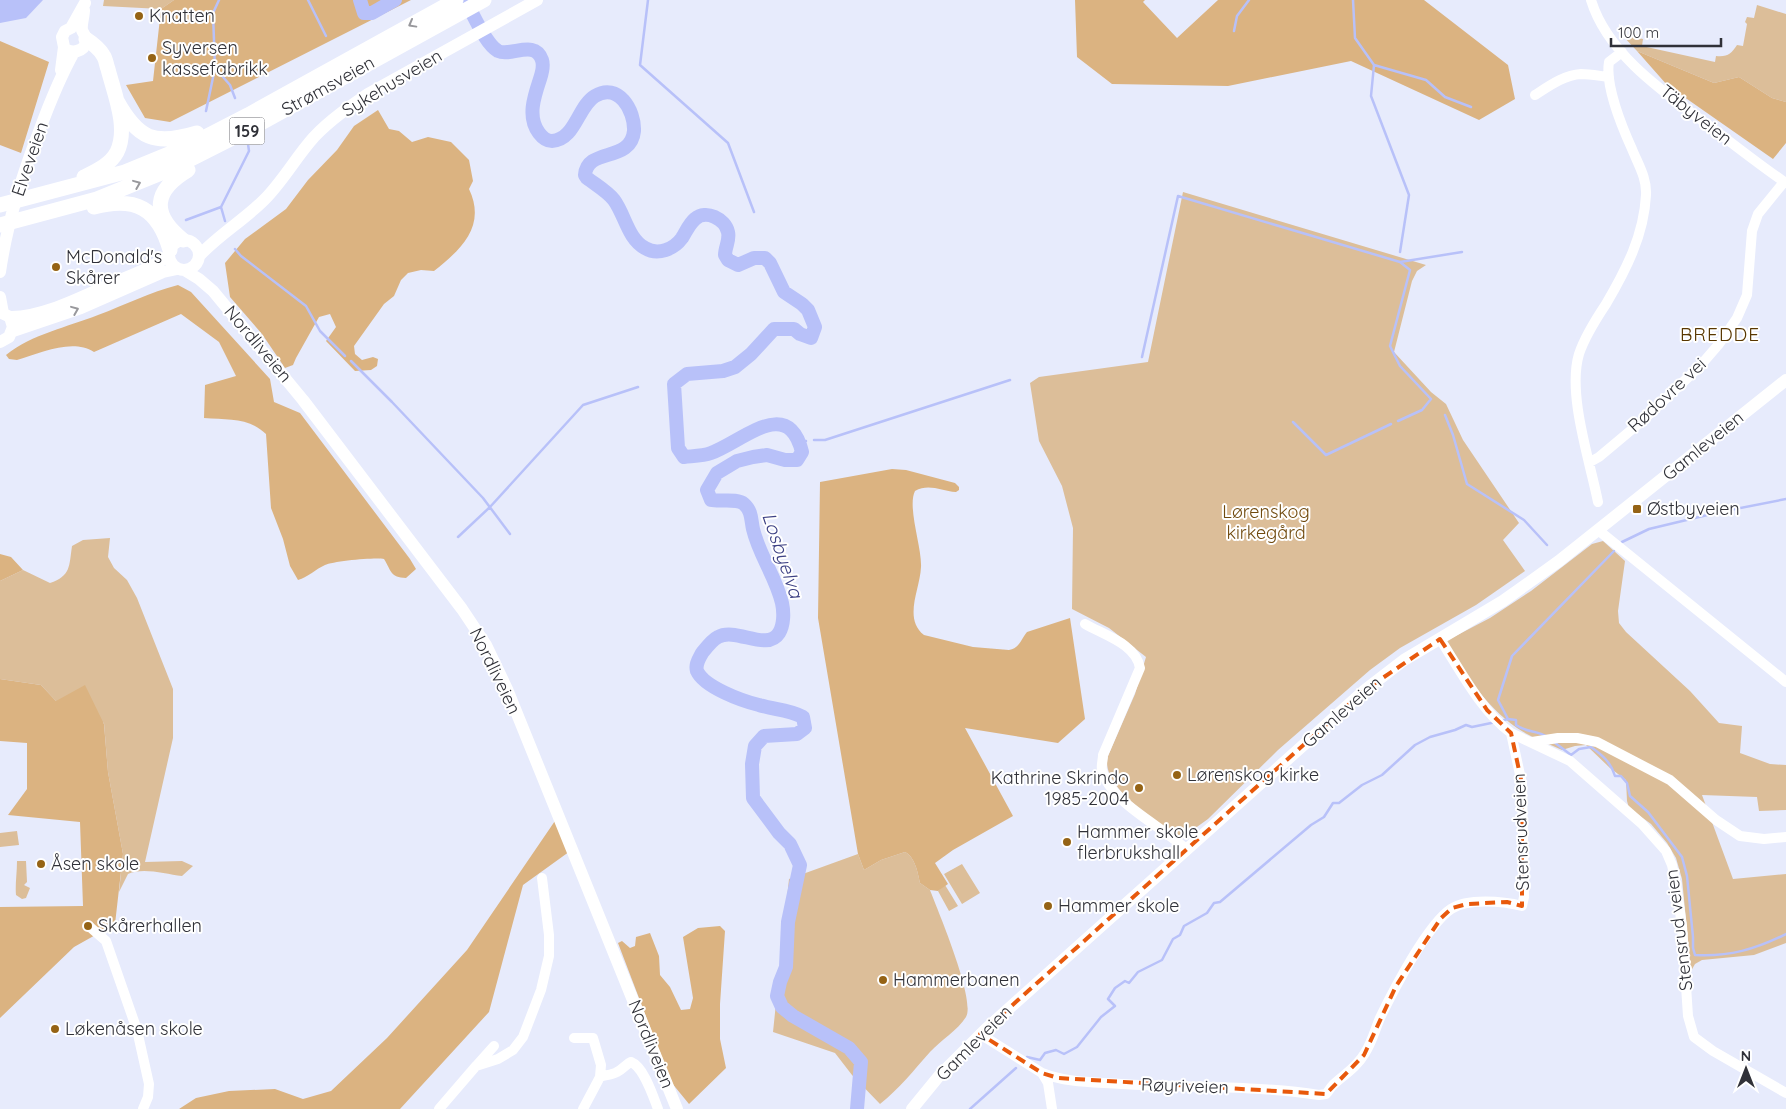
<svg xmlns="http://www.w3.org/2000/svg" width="1786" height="1109" viewBox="0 0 1786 1109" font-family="Quicksand,sans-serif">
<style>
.green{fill:#dcbe99}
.forest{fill:#dbb381}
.water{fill:#b8c1f9}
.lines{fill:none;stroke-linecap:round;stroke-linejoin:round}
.stream{stroke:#b8c1f9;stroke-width:2.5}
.river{stroke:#b8c1f9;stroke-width:14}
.minor{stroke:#fff;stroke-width:10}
.major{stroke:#fff;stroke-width:12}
.highway{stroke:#fff;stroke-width:15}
.oneway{stroke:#98989c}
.marked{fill:none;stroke:#e8590c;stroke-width:4;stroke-dasharray:10 6;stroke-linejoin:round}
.poi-dot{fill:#956315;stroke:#fff;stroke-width:2}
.labels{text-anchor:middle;stroke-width:4;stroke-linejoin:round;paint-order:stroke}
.shield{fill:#fff;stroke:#6e6f74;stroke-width:1}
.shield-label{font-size:16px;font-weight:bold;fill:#303138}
.poi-label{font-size:18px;fill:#303138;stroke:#fff;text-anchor:start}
.street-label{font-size:18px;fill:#303138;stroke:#fff}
.park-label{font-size:18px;fill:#704a0e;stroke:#fff}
.neighbourhood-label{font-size:19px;letter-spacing:1px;fill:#593700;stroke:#fff}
.water-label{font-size:19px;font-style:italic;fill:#3d4184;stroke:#fff}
</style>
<rect width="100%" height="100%" fill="#e7ebfc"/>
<path class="green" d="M104,0H174L161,9L103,6Z
M1757,5L1786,14V102L1772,98L1739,77L1714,83L1637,51L1622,35L1643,39L1642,46L1715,62L1716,56C1728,57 1731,54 1737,45L1743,46L1747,24L1745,22L1747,17L1754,18Z
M1183,192L1426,265L1417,271L1412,281L1394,352L1431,392L1446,404L1463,440L1519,523L1503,540L1525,571L1476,605L1400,648L1370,670L1278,750L1208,819L1180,839C1158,822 1099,787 1108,756L1135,694L1146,657L1109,628L1072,609L1073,528L1062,486L1039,441L1030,383L1039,377L1148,362Z
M110,538L108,557L114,568L127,580L137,598L173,689V738L145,862L182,861L193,866L182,876C165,874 143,867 128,874L119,892L123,854L108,772L104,723L56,701L41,685L0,679V581L23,570L50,583C71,576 69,566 72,546L83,540Z
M1603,541L1625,561L1618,611L1619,623L1626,632L1690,691L1719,723L1742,726L1740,753L1770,764L1786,765V810L1759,811L1757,797L1702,795L1733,879L1786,874V943L1754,955L1702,960L1695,964L1691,971L1682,879L1676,858L1667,843L1651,824L1629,808L1627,801L1626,780L1610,768L1586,745L1575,746L1562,750C1547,743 1530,737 1517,728C1483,704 1467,675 1446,641L1490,618L1531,591L1592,544Z
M17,831L19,845L0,847V833Z
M905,852C915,857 918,873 920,883L930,890C938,911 976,1000 966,1017C957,1031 941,1040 930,1052C914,1070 899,1089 880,1104L852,1075L835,1053L773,1032L789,879L858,854L864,870L881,860Z
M17,861H26L27,882L24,885L30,888L26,898L22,899L16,895C15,885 17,873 17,861Z
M962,864L980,893L962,904L944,874Z
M945,885L958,906L949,911L938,891Z"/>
<path class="forest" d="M174,0H411L170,122L145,118L126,85L153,81L161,9Z
M1075,0H1145L1143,2L1177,38L1218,0H1424L1508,65L1515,99L1479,120L1351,61L1228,86L1112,84L1077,57Z
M0,41L49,62L21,153L0,145Z
M1637,51L1714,83L1739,77L1772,98L1786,102V143L1773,159L1667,85Z
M378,110L389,129L399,131L412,142L428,137L451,142L469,160L473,181L469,189C487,227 460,250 434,271L421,270L408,273L401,280L394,296L384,304L354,346L355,354L362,360L373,357L378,359L377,366L371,370L355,371L326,341L336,327L330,314L319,317L296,358L293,365L285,368L262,334L230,297L225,263L245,239L286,209L308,180L337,150L354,126Z
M178,285L191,292L270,379L274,402L300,413L410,559L416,569L406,578C390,577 392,572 384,559C377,557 333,561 325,565C316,569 308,577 298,580L290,566L283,539L271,508L266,434C248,417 228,420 204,418L205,385L236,376L219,342L181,314L94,352C72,338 41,353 17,360L9,359L6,355C32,334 68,327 98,315C125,305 150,292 178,285Z
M892,469L906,470L955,483L959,487V490L956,492C941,491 929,483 915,491C907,507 922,547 921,567C920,590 903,618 924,635L973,647L1009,650C1020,648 1021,639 1027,632L1070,618L1085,719L1058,743L965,728L1013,816L953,850L935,863L948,884L938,891L930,890L920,883C918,873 915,857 905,852L881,860L864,870L858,854L818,618L820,482Z
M0,554L11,557L23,570L0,581Z
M0,679L41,685L56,701L85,685L104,724L108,772L123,854L115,924L74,947L0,1018V907L83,906L80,822L8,815L27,789V743L0,741Z
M559,815L573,849L523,885L489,1012L400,1109H179L196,1098L229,1091L275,1089L303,1099L331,1091L387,1038L467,950Z
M720,926L725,931L720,1004V1039L726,1068L689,1104L671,1082L618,943L622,941L630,948L635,946L636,937L650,933L659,956L660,975L670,987L681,1010L690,1009L693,998L683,937L698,928Z"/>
<path class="water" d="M0,0H43L26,18L0,23Z"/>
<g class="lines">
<path class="stream" d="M308,0L326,36
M648,0L640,65L728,143L754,212
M1353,0L1355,38L1374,65L1371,96L1409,195L1400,252
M1234,31L1237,16L1249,0
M1374,65L1426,80L1445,97L1471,107
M216,69L230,85L235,98
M206,111L215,68L213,13L219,0
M221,207L225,221
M186,220L221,207L249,151L248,144
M235,249L241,256L306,306L320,331L345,356
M1400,262L1462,252
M1142,357L1178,196L1400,262L1410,270L1390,346L1400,366L1431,399L1422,410L1398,421
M351,361L392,402L483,498L510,534
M1445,415L1453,435L1467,484L1524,520L1547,545
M1293,422L1326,455L1391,424
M814,440H825L1010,380
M800,441H806
M458,537L490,507L583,405L638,387
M1622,542L1649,529L1720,512L1786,499
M1508,719L1498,700L1512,656L1614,551
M1501,721L1508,719L1516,720V725C1527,733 1537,730 1547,737
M1554,742L1571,755L1579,749L1591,747C1602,755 1611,762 1615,776H1621L1627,783L1630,796L1648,812L1682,857L1687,876L1693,937V948L1695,955C1729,957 1756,949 1786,934
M1027,1057L1040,1060L1045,1053L1056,1050L1064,1054L1077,1047L1101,1017L1115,1006L1108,999L1115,988L1125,981L1129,983L1138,972L1162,960L1173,939L1180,935L1184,926L1207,913L1214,903L1220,902L1311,825L1324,817L1333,803H1339L1362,785L1382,775L1415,745L1430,737L1455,730L1466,725L1472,727L1496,722
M970,1109L1016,1068"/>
<path class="river" d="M360,0L364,13H372L395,0
M465,0C473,13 485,44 498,51C511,57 535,39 542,60C544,66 542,73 540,79C534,97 527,117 539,133C542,137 547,141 552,141C575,140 578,106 595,96C618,82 635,110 634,131C631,163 587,147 585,175L587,178C596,185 608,192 614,200C625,215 628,239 645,248C658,256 674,249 682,238C686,232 689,224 695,219C706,209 725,219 728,232C730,240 725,247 725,255L728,260L738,265L754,258H765L770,263L784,292L802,304L808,310L815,327L811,338L800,334L794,329H774L751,354L735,367L723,371L687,374L674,384L678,448L684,457C693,456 703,456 711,453C742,442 788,395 802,452L797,460H785L767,455L753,457L737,461L717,473L707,490L711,500C720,502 737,498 744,504C752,511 751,520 753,529C759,555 776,577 782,603C784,612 784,625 779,633C767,652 736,627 718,637C712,640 706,648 702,653C699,659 695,664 697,671C704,687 742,701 759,705C775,710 787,709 803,717L805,728L797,734L764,736L755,746L752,764L753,798L779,833L790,844L800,865L788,922L786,967L780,982L777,996L782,1007L793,1016L849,1048L861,1062L857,1109"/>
<path class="minor" d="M1591,0C1608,56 1668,95 1712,128C1737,147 1761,166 1786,183
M1535,95C1549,86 1564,75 1581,74C1590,74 1600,76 1609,77
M1590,462L1599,457L1642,421L1700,366L1719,344L1737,318L1747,295L1752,231L1758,214L1784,182
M1598,502C1590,461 1567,394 1579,354C1585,336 1596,319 1606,304C1626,270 1644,235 1646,195C1647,178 1638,164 1632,149C1622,127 1605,85 1609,62L1622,52
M1598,530L1786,682
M1085,624C1104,635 1136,644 1140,668L1103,755C1103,760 1101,765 1102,770C1110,803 1164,827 1187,850
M1440,639C1460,670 1481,711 1511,733L1570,761L1642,824L1666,851L1672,865L1676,884L1682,926L1688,1016L1694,1037L1713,1051L1786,1093
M1532,742L1558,738H1577L1597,742L1670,780L1716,820L1740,836L1764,839L1786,837
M90,927L106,941L137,1030L149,1084L148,1097L143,1109
M980,1034L1042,1073L1048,1083L1052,1109
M574,1038H593L601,1065L600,1077L583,1109
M477,1065L494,1046
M1042,1073C1067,1083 1095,1082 1121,1084C1187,1088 1254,1085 1319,1095L1326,1094C1329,1091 1330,1088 1333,1085C1345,1074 1357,1067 1365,1053C1372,1042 1375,1030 1380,1018C1393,991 1427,925 1451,909C1467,898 1503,901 1522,906L1524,897L1522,784L1511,733
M600,1077C605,1075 612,1075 617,1072C623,1069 626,1064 631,1062C644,1067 653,1096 658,1109
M439,1109L476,1066L498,1059L513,1050L523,1037L541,990L549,956V935L542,878"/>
<path class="major" d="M67,50C76,54 88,49 86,38C85,35 83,33 82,30C81,25 84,16 84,10
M61,70L64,47L62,37L65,31L71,28L85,3
M169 255a15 15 0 1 1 30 0a15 15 0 1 1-30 0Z
M200,255C220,234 244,220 264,200C283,181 296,157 314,137C330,120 349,107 368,94L537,0
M186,271L199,279L213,291L303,400L462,609L486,645L507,689L677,1109
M0,272C7,223 22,175 40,129C50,102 60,77 74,52
M0,297L3,313
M0,312L10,317L13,327L9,337L0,342
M10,317C42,318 83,296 113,283C132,275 152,268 169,255
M13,331L81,308L163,272L177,269
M912,1109L939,1076L986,1029L1365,690L1404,660L1503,601L1559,561L1786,380"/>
<path class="highway" d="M117,101C138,139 154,146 197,133
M84,177C96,171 110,165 117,152C129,128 114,93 108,69C106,64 106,59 103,55C99,48 92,43 86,39
M0,205L125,172L186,147L248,115L456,0
M94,207C135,196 158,208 170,250
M0,225L97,199L171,169L252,128L484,0
M183,240C151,214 153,191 188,170"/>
</g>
<defs><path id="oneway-chevron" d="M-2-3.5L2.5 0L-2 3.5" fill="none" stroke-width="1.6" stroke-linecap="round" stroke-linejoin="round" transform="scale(1.25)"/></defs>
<g class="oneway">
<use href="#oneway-chevron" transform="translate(412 24) rotate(151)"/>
<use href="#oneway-chevron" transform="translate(137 184) rotate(-22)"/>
<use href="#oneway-chevron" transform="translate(75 310) rotate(-22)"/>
</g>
<path class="marked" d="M1440,639L1487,710L1511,733L1522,784V906L1507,902L1467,904L1452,908L1441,918L1396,986L1364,1055L1326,1094L1058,1078L1042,1073L980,1034L1365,690Z"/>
<g class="poi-dot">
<circle cx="139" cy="16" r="5"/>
<circle cx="152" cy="58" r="5"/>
<circle cx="56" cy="267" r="5"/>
<rect x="1632" y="504" width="10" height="10" rx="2.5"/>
<circle cx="1177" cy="775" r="5"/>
<circle cx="1139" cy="788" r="5"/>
<circle cx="1067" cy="842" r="5"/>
<circle cx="41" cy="864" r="5"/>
<circle cx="1048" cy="906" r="5"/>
<circle cx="88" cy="926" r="5"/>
<circle cx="883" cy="980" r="5"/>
<circle cx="55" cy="1029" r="5"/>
</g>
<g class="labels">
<rect class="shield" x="229.5" y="117.5" width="35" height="27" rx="4"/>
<g class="shield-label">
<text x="247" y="137">159</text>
</g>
<g class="poi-label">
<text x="149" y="22">Knatten</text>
<text x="162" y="54">Syversen<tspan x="162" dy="21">kassefabrikk</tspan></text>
<text x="66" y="263">McDonald's<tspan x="66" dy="21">Skårer</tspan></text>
<text x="1647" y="515">Østbyveien</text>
<text x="1187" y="781">Lørenskog kirke</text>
<text x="1129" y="784" text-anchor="end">Kathrine Skrindo<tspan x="1129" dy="21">1985-2004</tspan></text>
<text x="1077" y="838">Hammer skole<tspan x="1077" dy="21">flerbrukshall</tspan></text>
<text x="51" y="870">Åsen skole</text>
<text x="1058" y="912">Hammer skole</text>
<text x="98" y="932">Skårerhallen</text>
<text x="893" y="986">Hammerbanen</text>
<text x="65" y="1035">Løkenåsen skole</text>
</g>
<g class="street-label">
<text transform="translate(392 83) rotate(-31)" y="6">Sykehusveien</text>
<text transform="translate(328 86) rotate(-29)" y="6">Strømsveien</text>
<text transform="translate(1696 115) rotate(38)" y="6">Täbyveien</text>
<text transform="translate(30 159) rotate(-71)" y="6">Elveveien</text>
<text transform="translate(258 344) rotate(50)" y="6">Nordliveien</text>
<text transform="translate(1667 395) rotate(-43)" y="6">Rødovre vei</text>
<text transform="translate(1703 446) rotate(-39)" y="6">Gamleveien</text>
<text transform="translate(495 671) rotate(64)" y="6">Nordliveien</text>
<text transform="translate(1342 712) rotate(-41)" y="6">Gamleveien</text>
<text transform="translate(1521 832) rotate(-92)" y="6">Stensrudveien</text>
<text transform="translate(1679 930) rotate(-97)" y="6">Stensrud veien</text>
<text transform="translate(974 1043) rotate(-45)" y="6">Gamleveien</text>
<text transform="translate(651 1044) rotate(68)" y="6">Nordliveien</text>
<text transform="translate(1185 1086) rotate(2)" y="6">Røyriveien</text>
</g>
<g class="park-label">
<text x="1266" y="518">Lørenskog<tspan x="1266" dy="21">kirkegård</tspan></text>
</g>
<g class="neighbourhood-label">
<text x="1720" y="341">BREDDE</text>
</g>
<g class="water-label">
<text transform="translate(783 555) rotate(71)" y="7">Losbyelva</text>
</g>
</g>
<g transform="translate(1746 1069)" stroke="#ffffff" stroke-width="4" paint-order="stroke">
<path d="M0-4L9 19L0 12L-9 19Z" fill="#303138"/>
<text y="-8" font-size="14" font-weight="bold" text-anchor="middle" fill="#303138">N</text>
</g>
<path d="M1611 38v8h110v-8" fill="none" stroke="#303138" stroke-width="2.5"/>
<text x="1618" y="38" font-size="15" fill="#303138" stroke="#ffffff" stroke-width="4" paint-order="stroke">100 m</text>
</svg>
